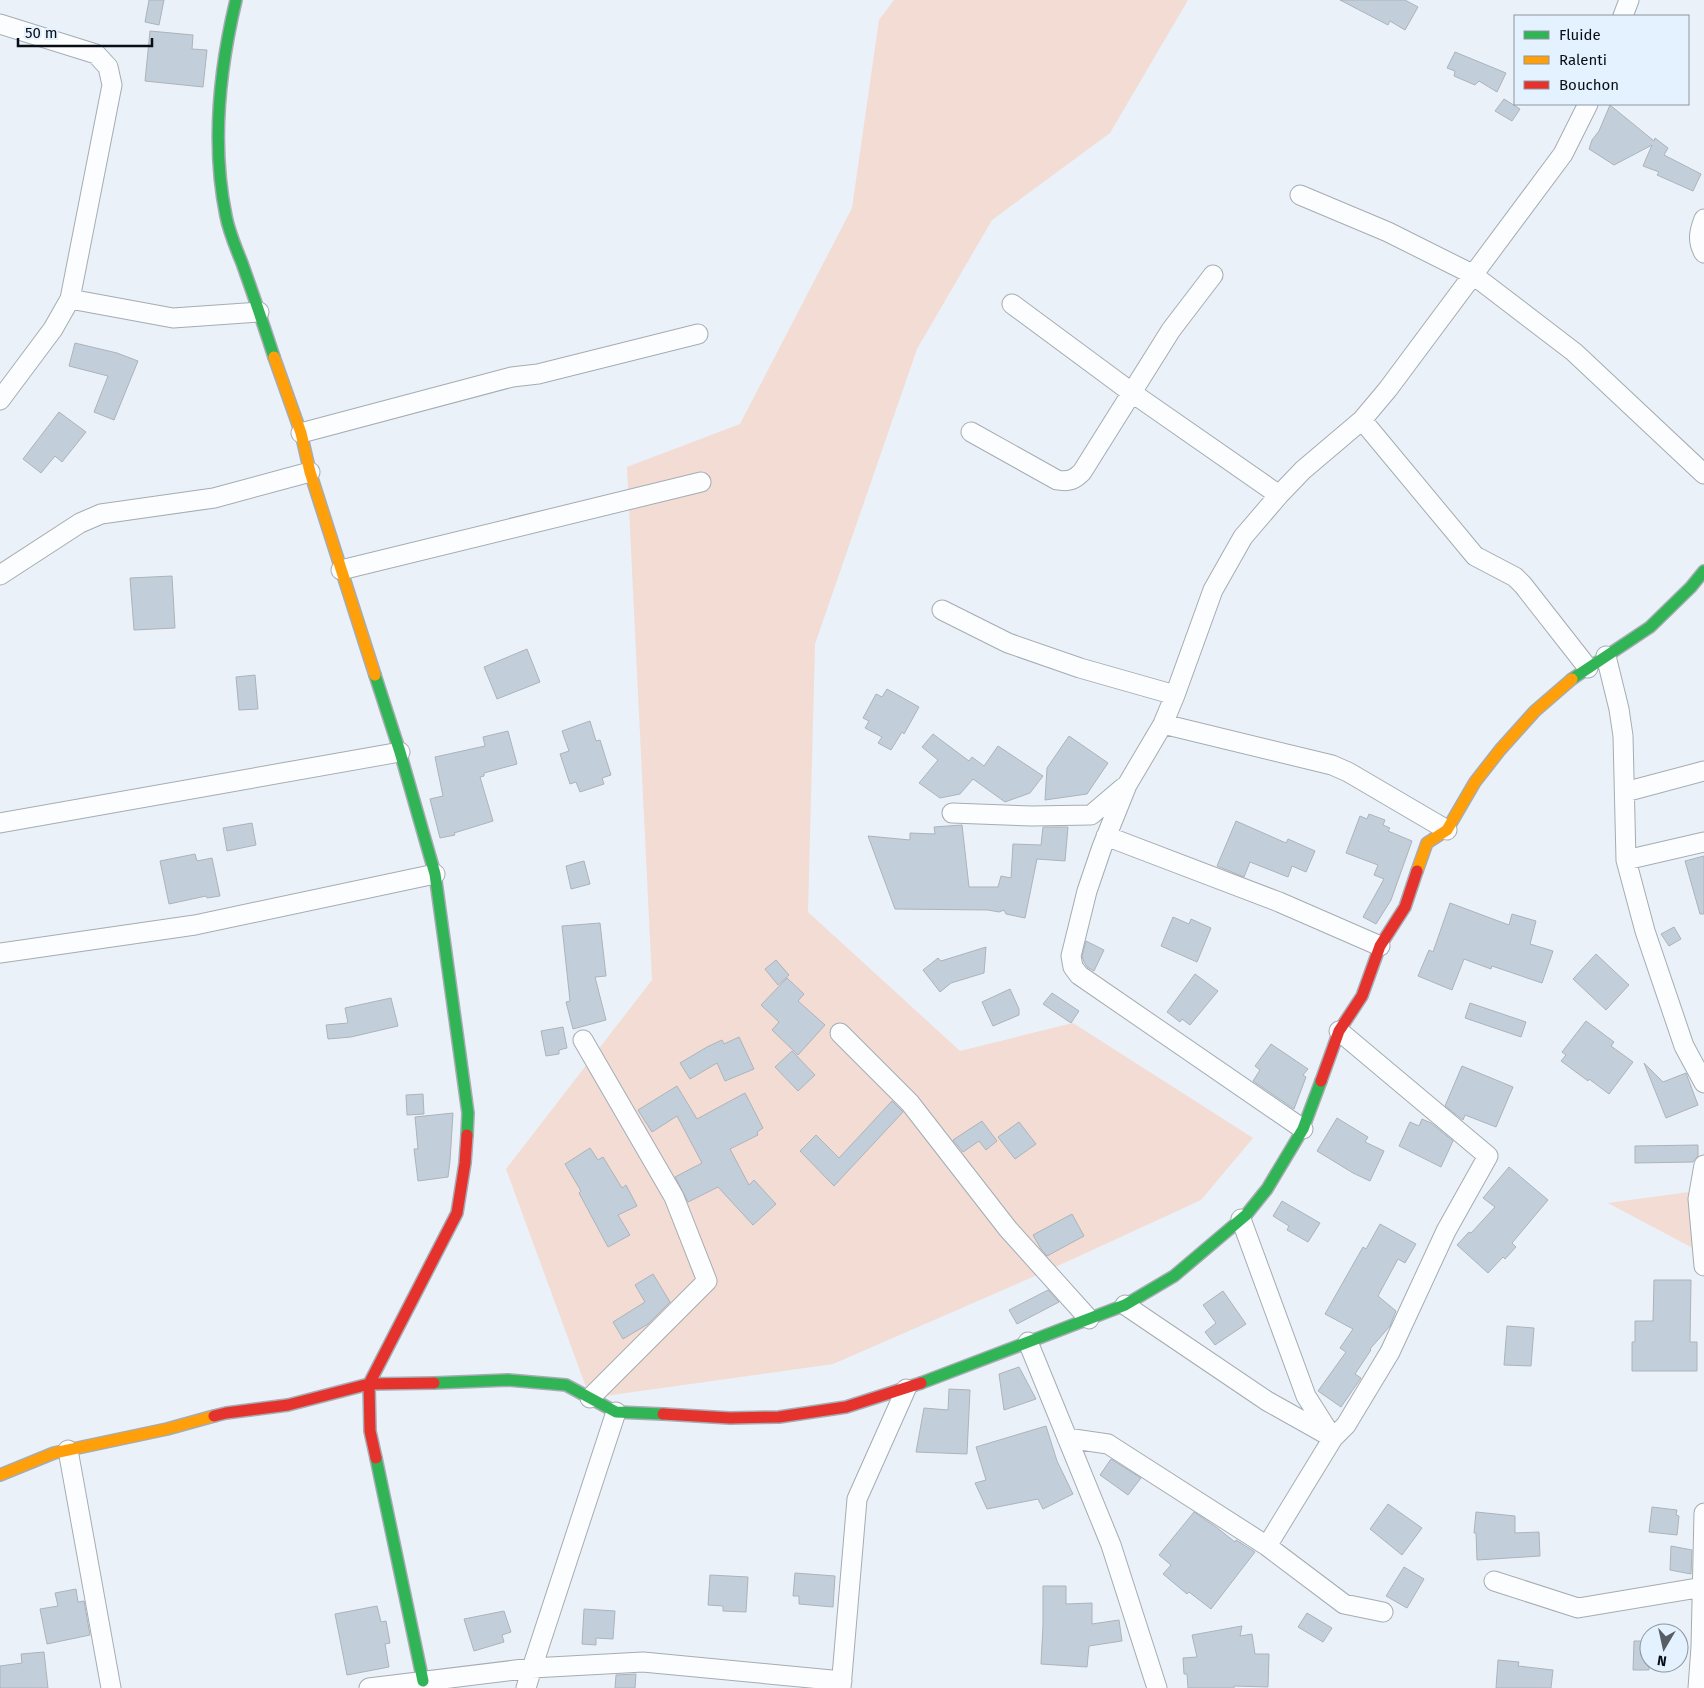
<svg xmlns="http://www.w3.org/2000/svg" width="1704" height="1688" viewBox="0 0 1704 1688" font-family="'Fira Sans',sans-serif">
<style>
.green{fill:#f2dcd4}
.building{fill:#c2cfdb;stroke:#acb3ba}
.lines{fill:none;stroke-linecap:round;stroke-linejoin:round}
.street-casing{stroke:#a5acb3;stroke-width:21}
.fast-casing{stroke:#a5acb3;stroke-width:14}
.slow-casing{stroke:#a5acb3;stroke-width:14}
.jam-casing{stroke:#a5acb3;stroke-width:14}
.street{stroke:#fcfdfe;stroke-width:19}
.fast{stroke:#30b455;stroke-width:11}
.slow{stroke:#ff9f0a;stroke-width:11}
.jam{stroke:#e5322d;stroke-width:11}
</style>
<rect width="100%" height="100%" fill="#eaf1f8"/>
<path class="green" d="M894,0H1188L1110,133L992,220L917,349L815,644L808,912L960,1051L1073,1023L1253,1138L1201,1200L1051,1269L833,1364L590,1398L506,1169L652,980L627,467L740,424L852,208L879,20Z
M1704,1190V1254L1608,1203Z"/>
<path class="building" d="M149,0H164L159,25L145,22Z
M1340,0H1405L1418,7L1405,30L1390,21L1388,25Z
M150,31L193,35L192,49L207,50L203,87L145,81Z
M1455,52L1506,73L1497,92L1479,81L1475,85L1454,76L1455,71L1447,68Z
M1504,99L1520,109L1512,121L1495,111Z
M1610,105L1654,141L1655,138L1668,148L1664,155L1701,174L1693,191L1657,175L1659,172L1643,166L1652,145L1614,165L1589,149L1592,140L1599,131Z
M75,343L117,353L138,361L114,420L94,412L108,376L69,366Z
M59,412L86,432L62,462L55,456L41,473L23,459Z
M172,576L175,628L134,630L130,578Z
M527,649L540,682L497,699L484,667Z
M255,675L258,709L239,710L236,677Z
M887,689L919,707L904,734L902,732L891,750L878,743L882,737L865,728L869,721L863,718L876,694L882,697Z
M590,721L596,741L600,740L611,775L602,778L604,784L580,792L576,782L570,784L560,754L569,751L562,731Z
M508,731L517,764L484,773V776L480,777L493,821L454,833L455,835L440,838L430,799L443,796L435,757L485,746L483,737Z
M933,734L969,761L972,757L984,766L998,746L1043,776L1030,793L1005,802L973,779L960,794L940,798L919,783L938,760L922,747Z
M1069,736L1108,763L1087,794L1045,800L1047,768Z
M1369,814L1385,820L1383,825L1390,828L1388,831L1412,841L1391,900L1376,924L1363,917L1384,879L1374,875L1378,865L1346,853L1360,816L1367,819Z
M1236,821L1286,843L1288,839L1315,851L1306,872L1292,866L1288,877L1250,862L1244,877L1217,866Z
M252,823L256,845L227,851L223,828Z
M962,825L969,887H998L1001,876L1011,878L1013,844L1041,845L1043,827H1068L1065,861L1037,859L1025,918L1006,914L1004,910L999,912L988,910L895,909L868,836L910,840V833L935,834L934,827Z
M195,854L197,861L212,858L220,896L207,898L206,896L169,904L160,861Z
M1704,856V914H1700L1685,861Z
M584,861L590,884L571,889L566,866Z
M1450,903L1509,925L1512,914L1536,921L1530,944L1553,951L1542,983L1492,966L1491,969L1464,959L1452,990L1418,976L1429,950L1433,952Z
M1173,917L1189,924L1191,919L1211,928L1197,962L1161,946Z
M600,923L606,976L595,977L606,1020L573,1029L566,1002L570,1001L562,926Z
M1674,927L1681,939L1669,946L1661,934Z
M1086,941L1104,950L1094,971L1087,967L1084,962L1082,956Z
M986,947L984,973L951,983L940,992L923,970L938,958L941,961Z
M1596,954L1629,985L1606,1010L1573,979Z
M776,960L789,975L778,985L765,969Z
M1195,974L1218,991L1190,1025L1182,1019L1180,1022L1167,1012Z
M787,978L804,994L798,1001L825,1025L798,1055L772,1030L779,1022L761,1005Z
M1010,989L1019,1009V1015L993,1026L982,1002Z
M1052,993L1079,1011L1071,1023L1043,1004Z
M391,998L398,1026L351,1037L328,1039L326,1025L348,1023L345,1008Z
M1470,1003L1526,1022L1521,1037L1465,1018Z
M1586,1021L1614,1042L1611,1046L1633,1062L1609,1094L1589,1079L1588,1081L1561,1061L1566,1055L1562,1052Z
M563,1027L567,1048L559,1050V1054L546,1056L541,1031Z
M739,1037L754,1069L725,1081L717,1063L690,1079L680,1063L707,1047L722,1040L724,1044Z
M1271,1044L1308,1069L1303,1075L1306,1077L1294,1109L1253,1081L1260,1070L1255,1066Z
M792,1051L815,1075L798,1091L775,1067Z
M1644,1063L1663,1082L1686,1073L1698,1105L1666,1118Z
M1462,1066L1513,1087L1496,1127L1465,1115L1463,1120L1445,1106Z
M677,1086L697,1119L745,1093L763,1128L757,1132L758,1135L730,1149L749,1185L754,1180L776,1204L753,1225L718,1187L688,1202L675,1177L702,1163L677,1116L652,1132L638,1110Z
M423,1094L424,1114L407,1115L406,1095Z
M892,1101L903,1112L834,1186L800,1151L816,1135L839,1158Z
M453,1113L450,1161L448,1177L418,1181L414,1149H418L415,1117Z
M1337,1118L1368,1137L1365,1142L1384,1151L1370,1181L1353,1173L1317,1151Z
M1422,1119L1431,1123L1453,1141L1441,1167L1399,1146L1410,1122L1419,1126Z
M982,1121L997,1141L986,1150L979,1141L963,1152L953,1140Z
M1019,1122L1036,1144L1015,1159L998,1137Z
M1698,1145V1156L1693,1162L1635,1163V1146Z
M590,1148L598,1160L603,1157L622,1188L626,1185L637,1206L618,1215L630,1235L608,1247L579,1193L581,1191L565,1164Z
M1509,1167L1548,1200L1512,1243L1516,1247L1505,1259L1503,1257L1488,1273L1457,1245L1469,1232L1471,1233L1495,1207L1483,1198Z
M1282,1201L1320,1223L1308,1242L1287,1230L1289,1226L1273,1216Z
M1072,1214L1084,1236L1047,1256L1041,1249L1033,1235Z
M1380,1224L1416,1244L1405,1263L1398,1259L1378,1296L1396,1311L1390,1326L1370,1349L1371,1350L1355,1374L1361,1378L1341,1407L1318,1391L1346,1352L1340,1348L1353,1329L1325,1314L1363,1247L1366,1249Z
M653,1274L670,1302L648,1324L623,1339L613,1322L645,1302L635,1285Z
M1654,1280H1691L1690,1342H1697V1371H1632V1342H1635V1321H1653Z
M1048,1290L1059,1302L1017,1324L1009,1310Z
M1223,1291L1246,1324L1215,1345L1205,1332L1216,1323L1203,1305Z
M1507,1326L1534,1328L1531,1366L1504,1365Z
M1019,1367L1036,1399L1004,1410L999,1374Z
M949,1389L970,1390L967,1454L916,1452L924,1408L948,1410Z
M1046,1426L1057,1461L1073,1494L1043,1509L1038,1499L987,1509L975,1483L986,1480L976,1447Z
M1111,1459L1141,1478L1128,1495L1100,1475Z
M1388,1504L1422,1528L1402,1555L1370,1529Z
M1652,1507L1677,1510L1676,1515L1679,1516L1677,1535L1649,1532Z
M1194,1512L1216,1527L1235,1542L1236,1540L1255,1552L1211,1609L1189,1592L1187,1594L1163,1574L1171,1565L1159,1555Z
M1476,1512L1515,1516V1533L1539,1532L1540,1556L1477,1560L1476,1533H1474Z
M1671,1546L1692,1550L1691,1574L1670,1570Z
M1404,1567L1424,1579L1407,1608L1386,1596Z
M795,1573L835,1576L833,1607L799,1604V1596H793Z
M710,1575L748,1577L746,1612L723,1611V1606L708,1605Z
M1043,1586H1066V1604L1092,1603V1624L1119,1620L1122,1641L1089,1646L1087,1667L1041,1664L1043,1625Z
M76,1589L78,1602L84,1601L90,1635L47,1644L40,1609L58,1606L55,1593Z
M377,1606L381,1622L386,1621L390,1643L385,1644L389,1667L347,1675L335,1614Z
M584,1609L615,1611L613,1639L596,1638V1645L582,1644Z
M504,1611L511,1632L502,1635L504,1642L474,1651L464,1619Z
M1307,1613L1332,1628L1323,1642L1298,1627Z
M1242,1626L1240,1636L1252,1634L1255,1654H1269L1268,1687L1234,1686V1688H1188L1187,1674H1184L1183,1658L1197,1657L1192,1635Z
M1634,1641H1649V1670H1633Z
M44,1652L48,1688H0V1666L22,1663L21,1654Z
M1498,1660L1519,1662L1518,1666L1553,1670L1551,1688H1496Z
M636,1674L635,1688H615L616,1675Z"/>
<g class="lines">
<g class="street-casing">
<path id="street" d="M1623,16L1629,0
M0,24L96,54L108,67L112,85L70,299L53,329L0,400
M1300,195L1388,232L1472,274L1574,352L1704,474
M1704,219C1699,232 1697,241 1704,253
M70,299L173,318L259,312
M1012,304L1131,392L1279,495
M1362,420L1475,556L1515,577L1523,585L1588,668
M971,432L1057,480C1069,482 1074,480 1082,472L1171,330L1213,275
M301,433L512,377L538,374L698,334
M341,570L701,482
M0,575L80,523L101,514L214,498L310,472
M942,610L1008,643L1080,668L1175,695
M1606,656L1619,709L1623,736L1626,860L1645,931L1684,1046L1704,1083
M1163,724L1332,765L1348,772L1447,830
M1625,792L1704,771
M952,813L1032,816L1091,815L1124,787
M0,823L400,752
M1106,836L1279,902L1380,946
M1626,860L1704,842
M0,953L195,925L435,874
M840,1033L910,1103L1008,1229L1089,1319
M583,1040L674,1197L707,1281L590,1398
M1303,1129L1079,975L1073,967L1071,956L1087,891L1102,847L1127,785L1163,724L1175,695L1213,590L1243,537L1279,495L1303,470L1362,420L1388,389L1563,154L1588,104
M1704,1165L1698,1199L1704,1266
M1241,1219L1306,1396L1332,1437
M1125,1305L1267,1401L1333,1438
M1028,1342L1111,1545L1157,1688
M1067,1438L1108,1444L1267,1546L1344,1604L1383,1612
M68,1450L111,1688
M1267,1546L1333,1438L1346,1425L1390,1352L1446,1231L1488,1156L1339,1031
M1494,1581L1578,1608L1703,1587
M369,1688L532,1668L643,1662L842,1681
M526,1688L532,1668L616,1412
M841,1688L857,1499L906,1389
M1698,1688L1701,1647L1704,1513"/>
</g>
<g class="fast-casing">
<path id="fast" d="M236,0C219,71 211,144 226,216C229,232 236,248 242,263C253,294 264,326 274,357
M375,675L400,752L435,874L468,1113L467,1135
M1572,679L1650,627L1691,587L1704,571
M434,1383L508,1380L566,1385L616,1412L663,1414
M921,1383L1125,1305L1174,1276L1246,1215L1267,1189L1303,1129L1321,1081
M376,1458L423,1681"/>
</g>
<g class="slow-casing">
<path id="slow" d="M274,357L301,433L310,472L375,675
M1417,871L1427,843L1447,830L1475,782L1500,750L1535,711L1572,679
M0,1475L54,1453L167,1429L214,1416"/>
</g>
<g class="jam-casing">
<path id="jam" d="M1321,1081L1339,1031L1362,996L1380,946L1405,907L1417,871
M663,1414L730,1418L779,1417L846,1407L921,1383
M214,1416L226,1413L288,1405L369,1384L434,1383
M376,1458L370,1431L369,1384L457,1213L465,1163L467,1135"/>
</g>
<use href="#street" class="street"/>
<use href="#fast" class="fast"/>
<use href="#slow" class="slow"/>
<use href="#jam" class="jam"/>
</g>
<rect x="1514" y="15" width="175" height="90" fill="#e4f1fe" stroke="#8c96a1"/>
<rect x="1524" y="31" width="25" height="8" fill="#30b455" stroke="#8c96a1"/>
<text x="1559" y="40" font-size="15" fill="#070e15">Fluide</text>
<rect x="1524" y="56" width="25" height="8" fill="#ff9f0a" stroke="#8c96a1"/>
<text x="1559" y="65" font-size="15" fill="#070e15">Ralenti</text>
<rect x="1524" y="81" width="25" height="8" fill="#e5322d" stroke="#8c96a1"/>
<text x="1559" y="90" font-size="15" fill="#070e15">Bouchon</text>
<g transform="translate(1664 1648) rotate(189)"><circle r="24" fill="#e4f1fe" stroke="#8c96a1"/>
<path d="M0-4L9 19L0 12L-9 19Z" fill="#565d64"/>
<text y="-8" font-size="14" font-weight="bold" text-anchor="middle" fill="#070e15">N</text>
</g>
<path d="M18 38v8h134v-8" fill="none" stroke="#070e15" stroke-width="2.5"/>
<text x="25" y="38" font-size="15" fill="#070e15" stroke="#e4f1fe" stroke-width="4" paint-order="stroke">50 m</text>
</svg>
